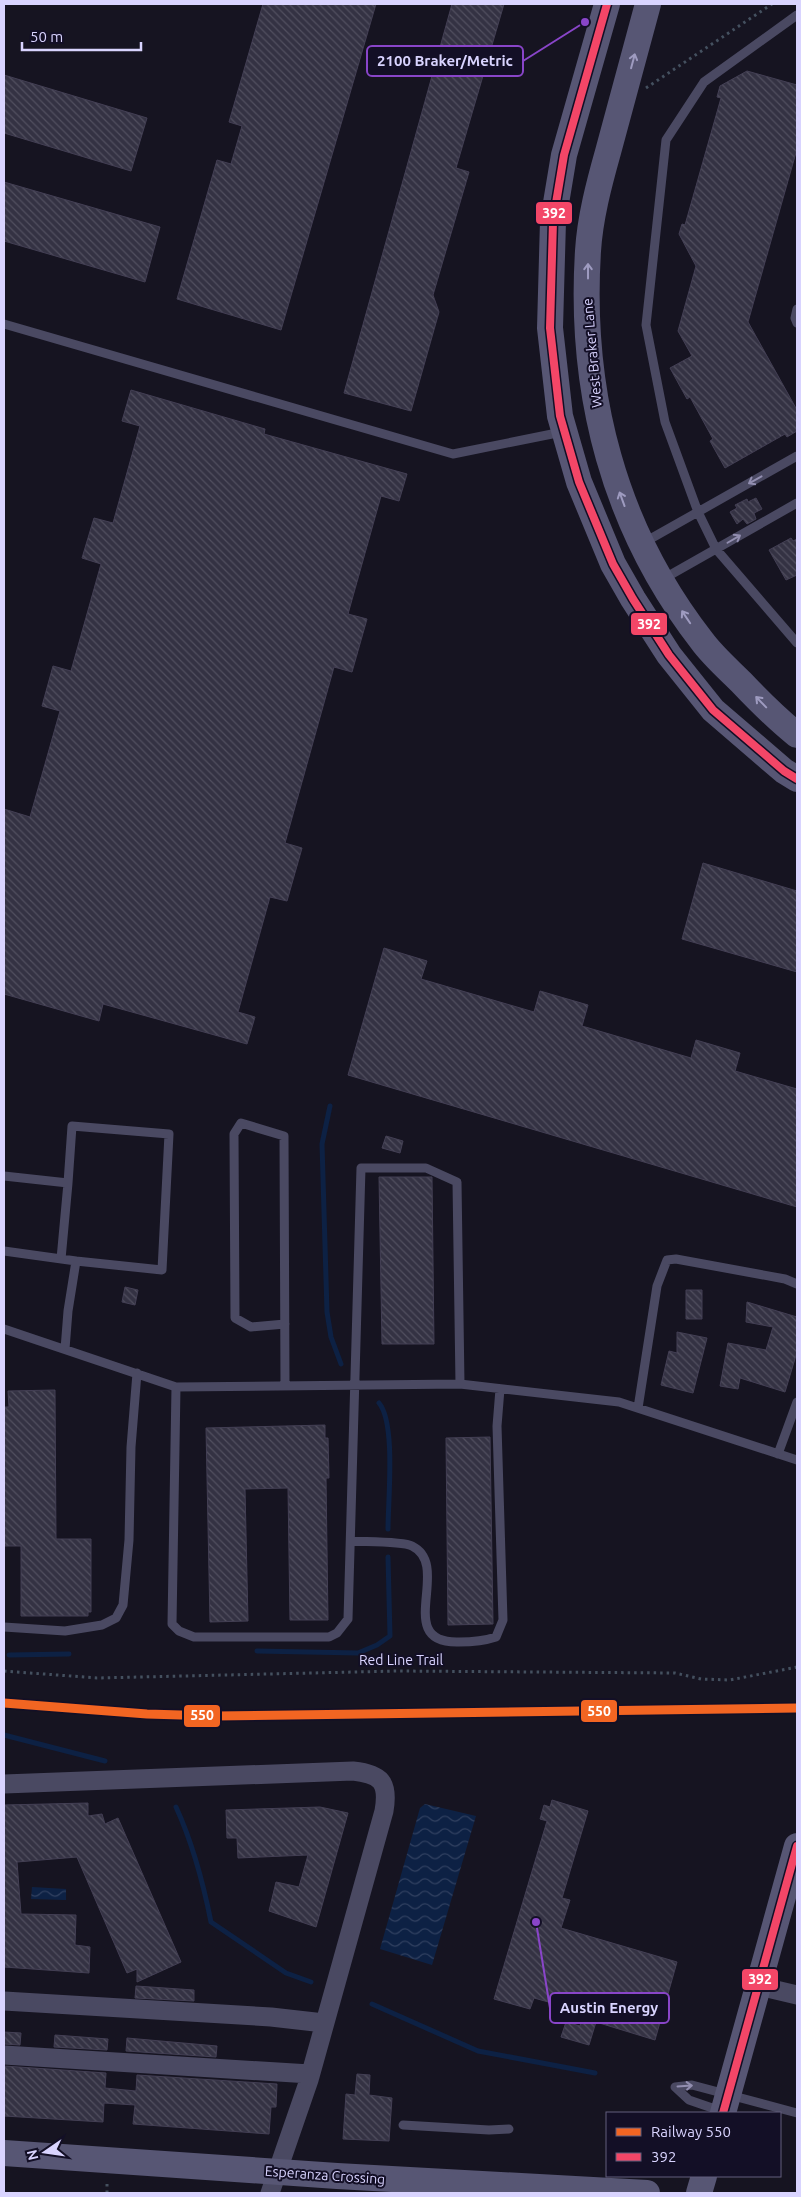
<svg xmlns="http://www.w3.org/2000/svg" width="801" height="2197" viewBox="0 0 801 2197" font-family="Ubuntu,sans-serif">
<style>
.water{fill:url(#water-waves)}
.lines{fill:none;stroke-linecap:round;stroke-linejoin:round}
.stream{stroke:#0d2144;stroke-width:5}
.building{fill:url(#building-back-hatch);stroke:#433f54}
.path{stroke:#44505f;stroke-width:3;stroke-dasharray:2.5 4;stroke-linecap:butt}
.lane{stroke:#4a4962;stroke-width:9}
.street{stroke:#4a4962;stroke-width:19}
.secondary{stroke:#575674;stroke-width:26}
.bus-1-casing{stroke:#130f26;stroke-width:11}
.bus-1{stroke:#f34667;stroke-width:8}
.rail-1-casing{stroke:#130f26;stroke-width:12}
.rail-1{stroke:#f26522;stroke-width:9}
.oneway{stroke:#9e9bc0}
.oneway2{stroke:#928eb0}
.labels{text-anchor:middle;stroke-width:4;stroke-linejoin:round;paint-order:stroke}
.street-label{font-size:14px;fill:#d9d4ff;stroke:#130f26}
.leader{fill:none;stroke:#8945c9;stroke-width:2}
.callout-dot{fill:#8945c9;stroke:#130f26;stroke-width:2}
.callout{fill:#130f26;stroke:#8945c9;stroke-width:2}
.callout-label{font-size:15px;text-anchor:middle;font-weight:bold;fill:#d9d4ff}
.line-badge{stroke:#130f26;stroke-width:2}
.badge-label{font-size:14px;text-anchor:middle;font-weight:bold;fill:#fff}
</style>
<defs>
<pattern id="water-waves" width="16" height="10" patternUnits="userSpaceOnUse" patternTransform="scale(1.25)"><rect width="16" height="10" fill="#0d2144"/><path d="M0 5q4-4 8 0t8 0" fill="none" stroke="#304060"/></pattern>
<pattern id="building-back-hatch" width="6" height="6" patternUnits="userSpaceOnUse" patternTransform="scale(1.25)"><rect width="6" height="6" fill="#343243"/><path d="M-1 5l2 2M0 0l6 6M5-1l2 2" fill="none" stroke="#514f5f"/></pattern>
</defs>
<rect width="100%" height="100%" fill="#161421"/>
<path class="water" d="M425,1804L476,1816L432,1965L380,1949L420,1808Z
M32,1887L66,1889V1900L31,1899Z"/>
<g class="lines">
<path class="stream" d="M330,1106L322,1144L327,1312L331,1337L341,1364
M379,1403C396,1423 388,1500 388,1529
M257,1651L358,1653L377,1645L390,1636L388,1557
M9,1655L69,1654
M4,1735L105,1761
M176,1807C193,1844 203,1882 211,1922L286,1973L311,1982
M372,2004L478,2051L595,2073"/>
</g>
<path class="building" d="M263,4H376L281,330L177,299L217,160L231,164L242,126L229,122Z
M452,4H504L456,168L469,172L433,295L439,312L411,411L344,393Z
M747,71L797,85V149L748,322L797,410V431L787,437L785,434L725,468L710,441L713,439L690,397L687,399L670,368L692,356L678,331L696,266L679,234L682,224L685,225L721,98L717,97L720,86Z
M4,75L147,118L131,171L4,133Z
M4,182L160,227L145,282L4,241Z
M131,390L265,429L264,434L407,474L399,501L381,496L348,614L367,619L352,672L334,667L285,843L302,848L287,901L270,897L238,1012L255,1017L247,1044L103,1004L99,1021L4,994V809L30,817L60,711L42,706L53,666L71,671L101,564L82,558L94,518L113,523L140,426L122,421Z
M756,498L762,509L754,513L756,519L747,524L743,519L737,524L730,512L737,508L735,505L747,499L748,502Z
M791,538L793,541L797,539V575L786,580L769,550Z
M703,863L797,891V972L682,939Z
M384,948L427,961L421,979L534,1012L540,991L588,1005L582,1026L691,1058L696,1040L740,1053L735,1071L797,1089V1207L348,1075Z
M386,1136L403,1141L400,1153L382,1148Z
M379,1177H432L434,1344H382Z
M125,1287L138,1290L135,1305L122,1302Z
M686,1290H702V1319H686Z
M747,1302L797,1317V1352L785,1392L740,1378L738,1389L720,1386L728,1343L766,1350L773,1327L746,1322Z
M677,1332L707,1338L693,1393L661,1385L669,1351L677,1353Z
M55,1390L56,1539H91V1612H88V1616H21V1546H4V1407H9L8,1391Z
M325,1425V1438H328L329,1478H326L328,1620H290L288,1488L245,1489L248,1621L210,1622L206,1428Z
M490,1437L493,1624L448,1625L446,1438Z
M552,1800L588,1811L562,1898L570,1900L561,1928L677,1962L655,2040L596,2022L589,2045L561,2037L566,2022L580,2026L586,2003L562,1996L559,2005L534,1998L530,2009L494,1999L547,1821L540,1819L544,1805L550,1807Z
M88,1803V1816L102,1814L105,1824L118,1818L181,1962L137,1982V1969L127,1973L77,1857L17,1862L21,1914L76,1915L75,1945L90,1947L89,1973L4,1967V1805Z
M320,1807L348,1813L316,1927L269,1911L276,1882L299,1887L308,1855L238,1858L237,1838H227L226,1810Z
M136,1986L194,1990V2001L135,1998Z
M4,2032L21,2033L20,2045L4,2044Z
M55,2035L108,2039L107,2050L54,2047Z
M127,2038L217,2046L216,2057L126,2051Z
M4,2066L106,2073L105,2088L136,2091L137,2075L277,2084L276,2107H271L269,2134L133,2124L135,2105L104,2103L103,2122L4,2116Z
M357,2074L370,2075L369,2095L392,2098L389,2141L343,2139L346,2094L355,2095Z"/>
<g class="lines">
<path class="path" d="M646,88L772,4
M4,1671L97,1678L398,1671L675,1673L701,1679L730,1680L797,1667
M107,2193V2181"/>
<path class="lane" d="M797,15L704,82L666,140L646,325L665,422L698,512L716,549L797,643
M797,309L795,318L797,323
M4,324L453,454L562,432
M643,543L797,456
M663,579L797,503
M4,1176L68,1183L61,1259
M68,1183L72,1126L169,1134L162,1270L76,1261
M4,1251L76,1261L68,1311L65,1349
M285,1324L251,1327L235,1318L234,1134L241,1123L284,1136L285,1386
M4,1329L176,1387L460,1384L619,1402L797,1460
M176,1387L172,1624L179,1631L194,1637H329L337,1633L348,1619L361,1168H426L457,1182L460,1384
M638,1408L657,1286L667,1260L676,1259L785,1279L797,1284
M778,1454L797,1402
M351,1541C363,1542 402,1541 412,1546C453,1566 392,1644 459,1642C472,1642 484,1641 496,1637L503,1620L497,1426L500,1389
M4,1627L65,1631L102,1625L116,1618L123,1605L129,1540L131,1447L137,1373
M721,2111L689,2100L675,2087L692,2085L797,2113
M403,2125L489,2130L509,2129"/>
<path class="street" d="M4,1784L353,1771C381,1774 389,1782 384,1811L309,2080L270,2193
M759,1986L797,1995
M4,2001L271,2017L324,2023
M4,2055L310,2074"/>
<path class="secondary" d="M607,4L564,155L553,221L550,328L560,416L579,482L613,564L633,599L669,655L713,710L784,771L797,779
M648,4C635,53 621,103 608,152C599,184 590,218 588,251C579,393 614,528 702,641C713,656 728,669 741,682C759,701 777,719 797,735
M723,2113L797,1846
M4,2153L337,2176L647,2193
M699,2193L704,2176"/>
<g class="bus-1-casing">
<path id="bus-1" d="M607,4L564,155L553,221L550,328L560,416L579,482L613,564L633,599L669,655L713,710L784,771L797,779
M723,2113L797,1846"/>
</g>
<use href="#bus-1" class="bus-1"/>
<g class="rail-1-casing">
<path id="rail-1" d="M4,1703L147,1714L215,1716L797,1708"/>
</g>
<use href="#rail-1" class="rail-1"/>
</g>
<defs><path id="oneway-shaft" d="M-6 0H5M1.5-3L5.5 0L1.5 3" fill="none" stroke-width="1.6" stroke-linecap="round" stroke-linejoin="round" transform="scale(1.25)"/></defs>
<g class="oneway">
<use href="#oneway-shaft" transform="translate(633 61) rotate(-75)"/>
<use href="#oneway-shaft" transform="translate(588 271) rotate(-90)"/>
<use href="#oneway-shaft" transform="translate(622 499) rotate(-110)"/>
<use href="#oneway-shaft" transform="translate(686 617) rotate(-124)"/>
<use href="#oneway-shaft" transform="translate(761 702) rotate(-134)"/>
</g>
<g class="oneway2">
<use href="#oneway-shaft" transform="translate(755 480) rotate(151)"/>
<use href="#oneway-shaft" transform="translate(734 539) rotate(-30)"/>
<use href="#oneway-shaft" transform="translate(685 2086) rotate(-4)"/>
</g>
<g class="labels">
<g class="street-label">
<text transform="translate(592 353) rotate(-95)" y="5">West Braker Lane</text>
<text x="401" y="1665">Red Line Trail</text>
<text transform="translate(325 2175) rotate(4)" y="5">Esperanza Crossing</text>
</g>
</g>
<path class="leader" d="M585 22L523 61M536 1922L550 2008"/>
<g class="callout-dot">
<circle cx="585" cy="22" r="5"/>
<circle cx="536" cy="1922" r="5"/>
</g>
<g class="callout">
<rect x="367" y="46" width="156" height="30" rx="5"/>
<rect x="550" y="1993" width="119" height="30" rx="5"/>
</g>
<g class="callout-label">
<text x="445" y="66">2100 Braker/Metric</text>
<text x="609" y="2013">Austin Energy</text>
</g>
<g class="line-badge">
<rect x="535" y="201" width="38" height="24" rx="5" fill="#f34667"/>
<rect x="630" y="612" width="38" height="24" rx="5" fill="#f34667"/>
<rect x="580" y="1699" width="38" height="24" rx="5" fill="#f26522"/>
<rect x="183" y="1704" width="38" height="24" rx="5" fill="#f26522"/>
<rect x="741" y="1968" width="38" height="23" rx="5" fill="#f34667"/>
</g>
<g class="badge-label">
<text x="554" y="218">392</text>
<text x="649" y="629">392</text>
<text x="599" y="1716">550</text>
<text x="202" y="1720">550</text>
<text x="760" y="1984">392</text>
</g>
<rect width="801" height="2197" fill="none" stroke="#d9d4ff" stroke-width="10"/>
<rect x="606" y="2112" width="175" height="65" fill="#130f26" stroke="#625e7d"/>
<rect x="616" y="2128" width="25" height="8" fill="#f26522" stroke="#625e7d"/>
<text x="651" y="2137" font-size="15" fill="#d9d4ff">Railway 550</text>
<rect x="616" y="2153" width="25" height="8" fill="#f34667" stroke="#625e7d"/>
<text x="651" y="2162" font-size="15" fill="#d9d4ff">392</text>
<g transform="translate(45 2152) rotate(257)" stroke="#130f26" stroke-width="4" paint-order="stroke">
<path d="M0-4L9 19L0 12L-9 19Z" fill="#d9d4ff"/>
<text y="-8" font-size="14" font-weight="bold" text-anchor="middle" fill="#d9d4ff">N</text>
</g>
<path d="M22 42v8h119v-8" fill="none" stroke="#d9d4ff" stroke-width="2.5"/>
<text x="30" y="42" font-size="15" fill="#d9d4ff" stroke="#130f26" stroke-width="4" paint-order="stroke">50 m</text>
</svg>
